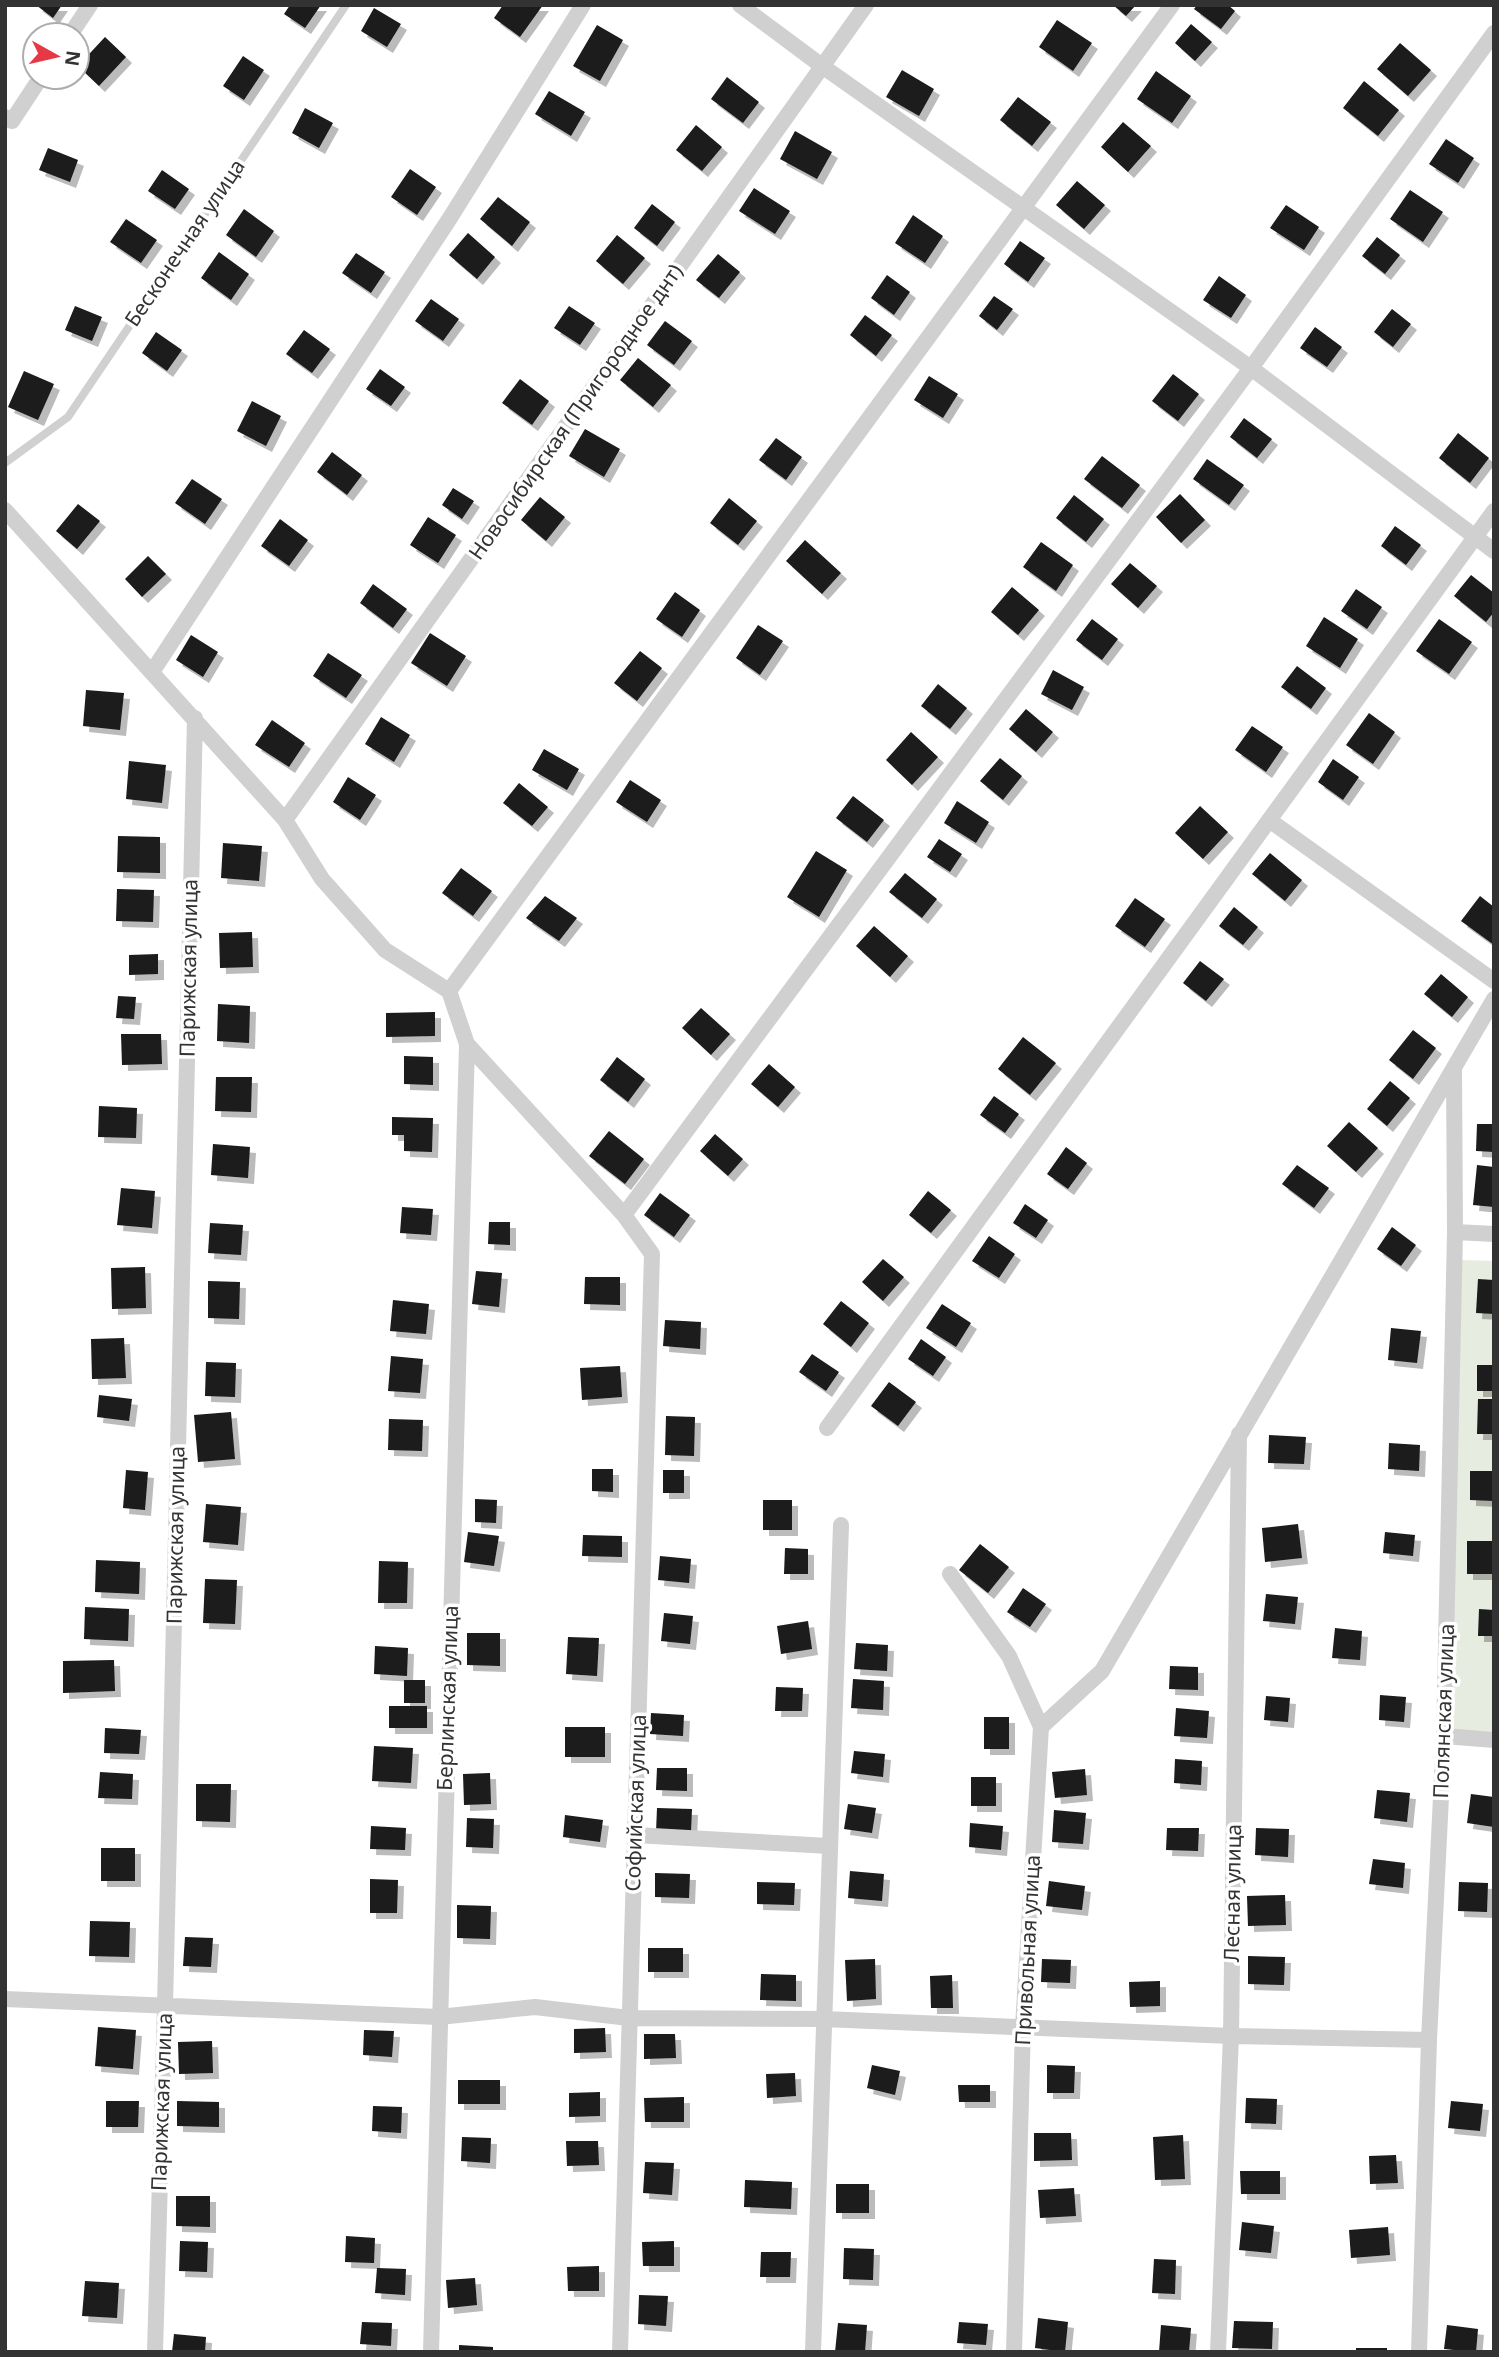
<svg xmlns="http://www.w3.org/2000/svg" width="1499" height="2357" viewBox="0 0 1499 2357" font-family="'Noto Sans',sans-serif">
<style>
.green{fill:#e6ecdf}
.building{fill:#1a1a1a;filter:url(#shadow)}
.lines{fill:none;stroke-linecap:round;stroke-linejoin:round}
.lane{stroke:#d0d0d0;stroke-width:8}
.street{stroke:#d0d0d0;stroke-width:16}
.labels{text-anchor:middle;stroke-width:7;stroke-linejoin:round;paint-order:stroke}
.street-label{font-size:21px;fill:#333;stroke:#fff}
</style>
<defs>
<filter id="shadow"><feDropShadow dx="6" dy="6" stdDeviation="0" flood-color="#0004"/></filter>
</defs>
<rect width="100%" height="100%" fill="#fff"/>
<path class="green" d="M1460,1260L1494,1261V1732L1452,1730Z"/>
<path class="building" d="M36,5H62L53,18Z
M290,5H321L305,28L284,14Z
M503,5H543L520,37L494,18Z
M1113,5H1136L1126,16Z
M1197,5H1228L1235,11L1221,29L1194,9Z
M374,8L401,24L387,47L361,31Z
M1057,20L1092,43L1073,71L1039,47Z
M1191,24L1212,42L1195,61L1175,43Z
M597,25L623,40L600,81L573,66Z
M105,37L126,57L99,86L78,66Z
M1400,43L1431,70L1408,96L1377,69Z
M243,56L264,70L244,100L223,86Z
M902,70L934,89L919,116L886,97Z
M1156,71L1191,96L1172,123L1137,99Z
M727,77L759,102L743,123L711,99Z
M1364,81L1399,110L1378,136L1343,108Z
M549,91L585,112L571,136L535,114Z
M1018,97L1051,122L1032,146L1000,120Z
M305,108L333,123L319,148L292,133Z
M1123,122L1151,146L1128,172L1101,147Z
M696,125L722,147L702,171L676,150Z
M795,131L832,152L817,179L780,159Z
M1446,139L1474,158L1458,183L1429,164Z
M48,148L78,160L70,182L39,170Z
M410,169L436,187L417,215L391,197Z
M162,170L189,189L175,209L148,191Z
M1077,181L1105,205L1084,229L1056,205Z
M754,188L790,211L775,234L739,211Z
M1410,190L1443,212L1423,242L1390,219Z
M498,197L530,222L512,246L480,219Z
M652,204L675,222L657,246L634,228Z
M1286,205L1319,227L1304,250L1270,228Z
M244,209L274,231L256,257L226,235Z
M913,215L943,236L925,263L895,243Z
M126,219L157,240L141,263L110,242Z
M468,233L495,257L477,279L449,255Z
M617,235L645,258L623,284L596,261Z
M1377,237L1400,255L1385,274L1362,256Z
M1020,241L1045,258L1028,282L1004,264Z
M219,252L249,274L231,300L201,278Z
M356,253L385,272L371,293L342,273Z
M718,254L740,272L719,298L696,280Z
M887,275L910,292L894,315L871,298Z
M1219,276L1246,295L1231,318L1203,300Z
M994,296L1013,309L997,330L979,316Z
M431,299L459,319L443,341L415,321Z
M75,306L102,317L92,341L65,330Z
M569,306L595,323L580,345L554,328Z
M1392,309L1411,324L1393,347L1374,332Z
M865,315L892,335L876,356L850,335Z
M665,321L692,341L674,365L647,345Z
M1315,327L1342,347L1327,367L1300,348Z
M304,330L330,349L312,373L286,354Z
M156,332L182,350L167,371L142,353Z
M638,358L671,385L653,407L620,380Z
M380,369L405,387L391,406L366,389Z
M24,371L54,384L38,420L8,407Z
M1173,374L1199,394L1178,421L1152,401Z
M929,376L958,394L943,418L914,400Z
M520,379L549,401L532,425L502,403Z
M252,401L281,416L266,446L237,431Z
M1244,418L1272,439L1257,458L1230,437Z
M585,429L620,449L604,477L569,456Z
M1458,433L1489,458L1470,483L1439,458Z
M776,438L802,457L786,480L759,460Z
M332,452L362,475L347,495L317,472Z
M1102,456L1140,485L1122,508L1084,479Z
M1207,459L1244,485L1229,505L1193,479Z
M192,479L222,499L205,524L175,503Z
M453,488L474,501L462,519L442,505Z
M1180,494L1205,520L1181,543L1156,517Z
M1074,495L1104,519L1086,542L1056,518Z
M540,497L565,517L546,541L521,520Z
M729,498L757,521L738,545L710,523Z
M78,504L100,521L77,549L56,531Z
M428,517L456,535L438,563L410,545Z
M280,519L308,540L289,566L261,546Z
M1395,526L1421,545L1406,565L1381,546Z
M805,540L841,573L822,594L786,561Z
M1041,542L1073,565L1056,591L1023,567Z
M148,556L166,574L142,597L125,579Z
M1130,563L1157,586L1138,608L1111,584Z
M1471,575L1494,593V612L1486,622L1454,596Z
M373,584L407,609L393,628L360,603Z
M1012,587L1039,610L1018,635L991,612Z
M1356,589L1382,607L1367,629L1341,611Z
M675,592L700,610L682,637L656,619Z
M1324,617L1358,639L1340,668L1306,646Z
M1092,619L1118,639L1102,660L1076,640Z
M1439,619L1472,642L1449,674L1416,651Z
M758,625L783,641L760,675L736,658Z
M430,633L466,656L447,686L411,663Z
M191,635L218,652L203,677L176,660Z
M640,651L662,668L637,701L614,683Z
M328,653L362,675L346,698L313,676Z
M1297,666L1326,688L1311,709L1281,687Z
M1053,670L1084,687L1072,710L1041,694Z
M938,684L967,708L950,729L921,706Z
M86,690L124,693L120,730L83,726Z
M1026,709L1053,732L1036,752L1009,729Z
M1369,713L1395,732L1373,764L1346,745Z
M381,717L410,735L394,762L365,744Z
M272,720L305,743L289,767L255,745Z
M1252,726L1283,747L1266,772L1235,750Z
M911,732L938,757L912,785L886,760Z
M544,749L579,769L567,790L532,770Z
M1000,758L1022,776L1003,800L980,781Z
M1333,759L1359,777L1343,800L1318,782Z
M129,761L166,765L162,803L126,799Z
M348,777L376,795L360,820L333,802Z
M630,780L661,800L647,822L616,802Z
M519,783L548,807L532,826L503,803Z
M853,796L884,820L867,842L836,818Z
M957,801L989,822L976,843L944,823Z
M1200,806L1228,832L1203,859L1175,833Z
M118,836L160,837V873L117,872Z
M939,839L962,854L950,872L927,857Z
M223,843L262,846L259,881L221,878Z
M816,851L847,870L819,917L787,897Z
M1270,853L1302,880L1285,901L1252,874Z
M461,868L492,891L473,916L442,893Z
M905,873L937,899L922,918L889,892Z
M117,889L154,890L153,922L116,921Z
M545,896L577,918L559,941L526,918Z
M1480,896L1494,907V945L1461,921Z
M1135,898L1165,919L1145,947L1115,926Z
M1234,907L1258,927L1243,945L1219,926Z
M874,926L908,956L890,977L856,946Z
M252,932L253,967L220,968L219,933Z
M158,954V974L129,975V955Z
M1200,961L1224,979L1206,1001L1183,983Z
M1441,974L1468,997L1452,1017L1424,994Z
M118,996L136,997L134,1019L116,1018Z
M218,1004L250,1006L249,1043L217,1041Z
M701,1008L730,1034L711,1055L682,1028Z
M435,1012V1036L386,1037V1013Z
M1413,1030L1436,1048L1413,1079L1389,1060Z
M121,1034H161L162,1064L122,1065Z
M1023,1037L1056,1063L1030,1095L998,1069Z
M404,1056L433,1057V1085L404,1084Z
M617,1057L645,1079L628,1102L600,1080Z
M769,1064L795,1087L778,1107L751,1084Z
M216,1077H252L251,1112L215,1111Z
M1390,1081L1410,1098L1387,1126L1367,1109Z
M994,1096L1019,1114L1005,1133L980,1115Z
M99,1106L137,1108L136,1138L98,1137Z
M392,1117L433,1118L432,1152L404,1151V1135H392Z
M1349,1122L1378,1148L1356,1172L1327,1146Z
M1477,1124H1494V1152L1476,1151Z
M609,1131L644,1159L625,1184L589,1156Z
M715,1134L743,1159L728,1176L700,1151Z
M213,1144L250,1147L248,1178L211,1175Z
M1066,1147L1087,1163L1068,1189L1047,1174Z
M1297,1165L1329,1188L1314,1208L1282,1184Z
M1477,1165L1494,1167V1207L1473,1205Z
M121,1188L155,1191L152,1228L117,1225Z
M928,1191L951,1210L931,1233L909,1215Z
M660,1193L690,1215L674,1237L644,1215Z
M1025,1204L1048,1220L1036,1238L1013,1223Z
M402,1207L433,1209L431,1235L400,1233Z
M489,1222H510V1245L488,1244Z
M210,1223L243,1225L241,1255L208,1253Z
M1392,1227L1416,1245L1401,1266L1377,1249Z
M989,1236L1015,1254L999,1278L972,1261Z
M883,1259L904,1277L883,1301L862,1282Z
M145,1267L146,1308L112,1309L111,1268Z
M476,1271L502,1273L499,1307L472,1304Z
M585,1277H620V1305L584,1304Z
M1478,1279L1494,1280V1314L1476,1313Z
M208,1281L240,1282L239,1319L208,1318Z
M393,1300L429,1304L426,1334L390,1331Z
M841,1301L869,1323L851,1347L823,1324Z
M942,1304L971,1323L956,1347L926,1328Z
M665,1320L701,1322L700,1349L663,1346Z
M1391,1328L1421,1331L1417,1363L1388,1360Z
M124,1338L126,1378L92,1379L91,1339Z
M921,1339L946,1357L933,1376L908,1359Z
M812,1354L839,1372L826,1391L799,1372Z
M391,1356L423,1359L420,1393L388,1391Z
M206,1362L236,1363L235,1397L205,1396Z
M1477,1365H1494V1391H1477Z
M620,1366L622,1397L582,1400L580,1368Z
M889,1382L916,1402L898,1426L871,1406Z
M99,1395L132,1399L129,1421L97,1417Z
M1478,1399H1494V1434H1477Z
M231,1412L235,1459L198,1462L194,1415Z
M666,1416L695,1417L694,1456L665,1455Z
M389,1419L423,1420L422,1451L388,1450Z
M1269,1435L1306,1437L1304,1464L1268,1463Z
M1389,1443L1420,1445L1419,1471L1388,1469Z
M592,1469H613V1492L592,1491Z
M126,1470L148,1472L145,1510L123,1508Z
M663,1470H684V1493H663Z
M1470,1471H1494V1501L1470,1500Z
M475,1499L497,1500L496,1523L475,1522Z
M763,1500H792V1530H763Z
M206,1504L241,1507L238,1545L203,1542Z
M1298,1524L1302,1558L1265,1562L1262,1528Z
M468,1532L499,1536L494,1566L464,1562Z
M1385,1532L1415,1535L1413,1556L1383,1553Z
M583,1535L622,1536V1557L582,1556Z
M1467,1541H1494V1574H1467Z
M980,1544L1009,1567L988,1593L959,1570Z
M785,1548L808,1549V1574H784Z
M660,1556L691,1559L689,1583L658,1580Z
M96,1560L140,1562L139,1594L95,1592Z
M379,1561L408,1562L407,1603H378Z
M205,1579L237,1580L235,1624L203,1623Z
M1023,1588L1046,1604L1030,1627L1007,1612Z
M1266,1594L1298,1597L1295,1624L1263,1621Z
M85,1607L129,1609L128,1641L84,1639Z
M1479,1609L1494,1610V1636H1478Z
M664,1613L693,1616L690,1644L661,1641Z
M808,1621L812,1649L781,1654L777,1626Z
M1335,1628L1362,1631L1360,1660L1332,1658Z
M467,1633H500V1666L467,1665Z
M568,1637L599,1638L597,1676L566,1674Z
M856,1643L888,1645L887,1671L854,1669Z
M375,1646L408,1648L407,1676L374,1674Z
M114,1660L115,1691L63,1693V1661Z
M1170,1666L1198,1667V1690L1169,1689Z
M853,1679L884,1681L883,1710L851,1708Z
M404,1680H425V1703H404Z
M776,1687L803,1688L802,1711H775Z
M1380,1695L1406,1697L1404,1722L1379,1720Z
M1266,1696L1290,1698L1288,1722L1264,1720Z
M389,1706H427V1728H389Z
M1176,1708L1209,1711L1207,1738L1174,1736Z
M651,1713L684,1715L683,1736L650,1734Z
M984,1717H1009V1749H984Z
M565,1727H605V1757H565Z
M105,1728L141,1730L139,1754L104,1753Z
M374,1746L413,1748L411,1783L372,1781Z
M854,1751L885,1754L883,1777L851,1773Z
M1175,1759L1202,1761L1201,1785L1174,1783Z
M657,1768H687V1791L656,1790Z
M1085,1769L1087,1795L1055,1798L1052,1772Z
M100,1772L133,1774L132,1799L98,1798Z
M490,1773L491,1804L464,1805L463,1774Z
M971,1777H996V1806H971Z
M196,1784H231L230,1822L196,1821Z
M1377,1790L1410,1793L1407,1822L1374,1818Z
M1471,1794L1494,1797V1827L1467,1823Z
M848,1804L876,1808L872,1833L844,1829Z
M657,1808L692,1809L691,1832H656Z
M1054,1810L1086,1813L1083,1844L1052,1842Z
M565,1815L603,1820L600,1842L563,1837Z
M467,1818L494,1819L493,1848L466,1847Z
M970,1823L1003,1826L1001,1850L969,1847Z
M371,1826L406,1828L405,1850L370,1849Z
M1167,1828H1199L1198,1851L1166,1850Z
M1256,1828L1289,1829L1288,1857L1255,1855Z
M101,1848H135V1881H101Z
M1373,1859L1405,1863L1403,1888L1369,1884Z
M850,1871L884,1874L882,1901L848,1898Z
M655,1873L690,1874L689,1898L655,1897Z
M370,1879L398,1880L397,1913H370Z
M1049,1881L1085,1886L1082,1910L1046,1906Z
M757,1882L795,1883L794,1905L757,1904Z
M1459,1882L1488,1883L1487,1912L1458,1911Z
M1285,1895L1286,1925L1248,1926L1247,1896Z
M457,1905L491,1906L490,1939L457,1938Z
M90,1921L130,1922L129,1957L89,1956Z
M185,1937L213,1938L211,1967L183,1966Z
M648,1948H683V1972H648Z
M1248,1956L1285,1957L1284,1985L1248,1984Z
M875,1959L876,1999L847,2001L845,1960Z
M1042,1959L1071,1960L1070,1983L1041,1982Z
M761,1974L796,1975V2001L760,2000Z
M952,1975L953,2008H931L930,1976Z
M1160,1981V2006L1130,2007L1129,1982Z
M98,2027L136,2030L133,2069L95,2066Z
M605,2028L606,2052L574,2053V2029Z
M364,2030L394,2031L392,2057L363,2055Z
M644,2034H675L676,2058L644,2059Z
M212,2041L213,2073L179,2074L178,2042Z
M872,2065L900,2071L895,2095L867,2088Z
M1047,2065L1075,2066L1074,2093H1047Z
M795,2073L796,2096L767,2098L766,2074Z
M458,2080H500V2104H458Z
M958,2085H990V2102H959Z
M600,2092V2116L569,2117V2093Z
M684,2097V2122H645L644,2098Z
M1246,2098L1277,2099L1276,2124L1245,2123Z
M106,2101H139L138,2127H106Z
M177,2101L219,2102V2127L177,2126Z
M1451,2101L1483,2104L1480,2131L1448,2128Z
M373,2106L402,2107L401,2133L372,2131Z
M1034,2133H1071L1072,2160L1034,2161Z
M1183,2135L1185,2179L1155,2180L1153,2137Z
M462,2137L491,2138L490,2163L461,2161Z
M566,2141H598L599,2165L567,2166Z
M1396,2155L1398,2183L1370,2184L1369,2156Z
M645,2162L674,2163L672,2195L643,2193Z
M1240,2171H1280V2194H1241Z
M745,2180L792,2182L791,2209L744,2207Z
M836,2184H869V2213H836Z
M1074,2188L1076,2216L1040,2218L1038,2190Z
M176,2196H210V2227L176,2226Z
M1242,2222L1274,2226L1271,2253L1239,2250Z
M1388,2227L1390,2255L1351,2258L1349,2230Z
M346,2236L375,2238L374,2263L345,2262Z
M180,2241L208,2242L207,2272L179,2271Z
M674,2241V2266H643L642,2242Z
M844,2248L874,2249L873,2280L843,2279Z
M761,2252H791L790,2277H760Z
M1154,2259L1176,2260L1175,2294L1152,2293Z
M599,2266V2291H568L567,2267Z
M377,2268L406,2269L405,2295L375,2293Z
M475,2278L477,2305L448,2308L446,2280Z
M85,2281L119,2283L117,2318L82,2316Z
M639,2295L668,2296L666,2326L638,2324Z
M1038,2318L1068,2322L1065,2352L1035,2348Z
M1234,2321L1273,2322L1272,2349L1232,2348Z
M362,2322L392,2323L391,2346L360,2344Z
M959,2322L988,2324L986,2345L957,2343Z
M838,2323L867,2325L865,2352H835Z
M1161,2325L1191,2328L1189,2352H1159Z
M1447,2325L1478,2329L1476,2352L1444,2349Z
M174,2334L206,2337L205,2352H172Z
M459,2345L493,2347V2352H459Z
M1356,2348H1387V2352H1356Z"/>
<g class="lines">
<path class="lane" d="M5,463L68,417L346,5"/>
<path class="street" d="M740,5L822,66L1251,368L1494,551
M70,35L90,5
M5,117L12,121L41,77
M5,510L285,820L322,879L385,950L449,991L467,1044L624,1215L652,1254L620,2352
M152,672L450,218L583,5
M285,820L866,5
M1269,820L1494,981
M449,991L1172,5
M624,1215L1251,368L1494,33
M1455,1232L1494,1234
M827,1428L1494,511
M950,1574L1009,1656L1041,1727L1023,2027L1014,2352
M1041,1727L1102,1671L1494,999
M1444,1736L1494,1740
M635,1835L829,1846
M5,1999L439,2017L535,2007L629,2018L823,2019L1231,2036L1429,2040
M155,2352L165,2006L195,718
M431,2352L467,1044
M813,2352L841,1525
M1218,2352L1231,2036L1239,1434
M1419,2352L1429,2040L1444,1736L1455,1232L1454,1069"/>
</g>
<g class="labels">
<g class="street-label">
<text transform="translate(185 243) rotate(-56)" y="7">Бесконечная улица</text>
<text transform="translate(576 412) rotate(-55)" y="7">Новосибирская (Пригородное днт)</text>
<text transform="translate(189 968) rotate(-89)" y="7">Парижская улица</text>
<text transform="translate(176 1535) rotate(-89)" y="7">Парижская улица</text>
<text transform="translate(448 1698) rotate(-88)" y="7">Берлинская улица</text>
<text transform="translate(1444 1711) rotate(-88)" y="7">Полянская улица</text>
<text transform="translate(636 1803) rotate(-88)" y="7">Софийская улица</text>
<text transform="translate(1233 1893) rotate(-89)" y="7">Лесная улица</text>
<text transform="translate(1028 1950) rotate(-87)" y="7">Привольная улица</text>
<text transform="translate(162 2102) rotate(-88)" y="7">Парижская улица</text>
</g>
</g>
<rect width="1499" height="2357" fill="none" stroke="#333333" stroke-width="14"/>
<g transform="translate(56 56) rotate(98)"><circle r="33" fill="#ffffff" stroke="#adadad" stroke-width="2"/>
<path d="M0-5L12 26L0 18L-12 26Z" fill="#e63946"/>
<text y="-10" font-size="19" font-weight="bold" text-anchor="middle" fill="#333333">N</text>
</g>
</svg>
